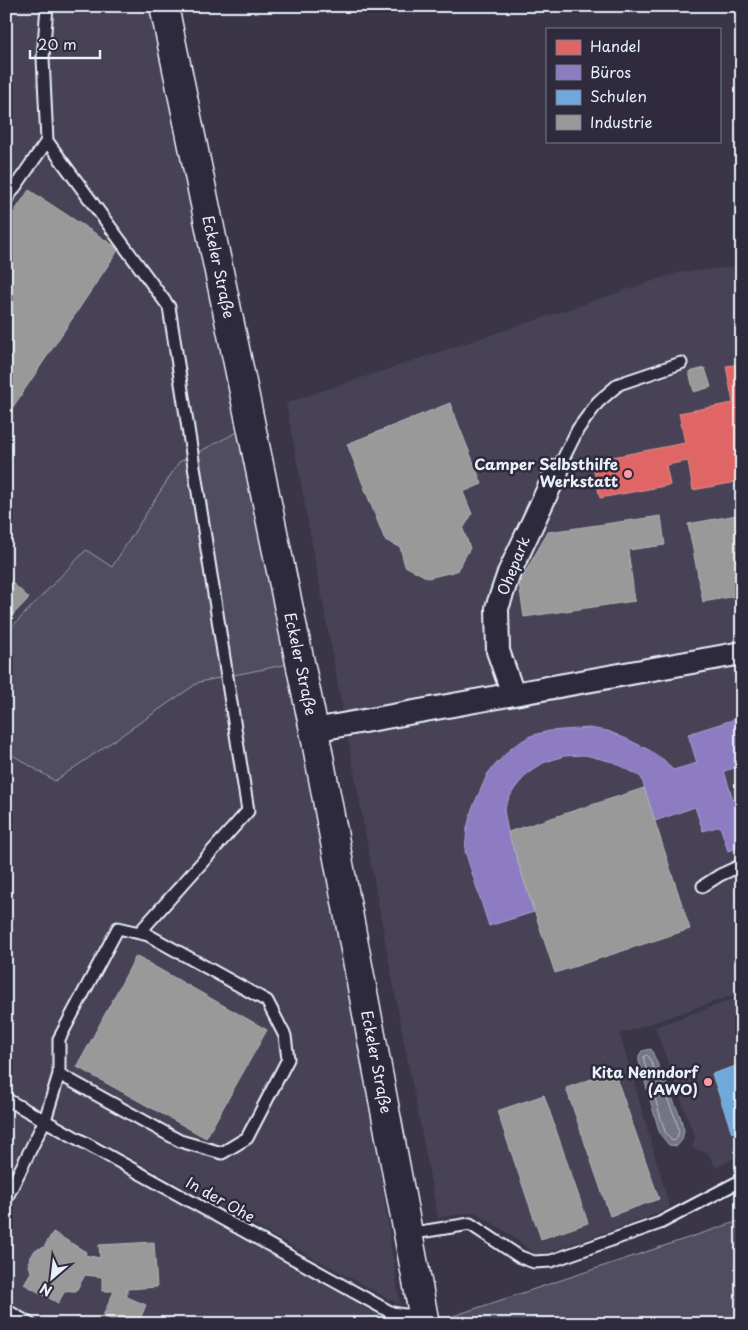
<svg xmlns="http://www.w3.org/2000/svg" width="748" height="1330" viewBox="0 0 748 1330" font-family="'Playpen Sans',sans-serif">
<style>
.built{fill:#464354}
.green{fill:#504e5f;stroke:#9ca0ac}
.water{fill:#737482;stroke:#a2a6b1}
.shops{fill:#e06666;stroke:#e29092}
.offices{fill:#8e7cc3;stroke:#a99fd3}
.schools{fill:#6fa8dc;stroke:#93bee4}
.industry{fill:#999;stroke:#b1b3b6}
.lines{fill:none;stroke-linecap:round;stroke-linejoin:round}
.shore{stroke:#b9bfc9;stroke-width:1}
.service-casing{stroke:#e8f1f8;stroke-width:15}
.minor-casing{stroke:#e8f1f8;stroke-width:26}
.tertiary-casing{stroke:#e8f1f8;stroke-width:31}
.service{stroke:#2f2a3d;stroke-width:11}
.minor{stroke:#2f2a3d;stroke-width:22}
.tertiary{stroke:#2f2a3d;stroke-width:28}
.poi-dot{fill:#ff9aa2;stroke:#2f2a3d;stroke-width:2}
.labels{text-anchor:middle;stroke-width:5;stroke-linejoin:round;paint-order:stroke}
.street-label{font-size:15px;fill:#e8f1f8;stroke:#2f2a3d}
.poi-label{font-size:15px;font-weight:bold;fill:#e8f1f8;stroke:#2f2a3d;text-anchor:end}
</style>
<rect width="100%" height="100%" fill="#3a3648"/>
<filter id="ink" filterUnits="userSpaceOnUse"><feTurbulence type="fractalNoise" baseFrequency=".02" numOctaves="2"/><feDisplacementMap in="SourceGraphic" scale="10" xChannelSelector="R" yChannelSelector="G"/><feConvolveMatrix kernelMatrix="1 2 1 2 8 2 1 2 1" color-interpolation-filters="sRGB"/></filter>
<g filter="url(#ink)">
<path class="built" d="M6,6H164L251,425L179,462L112,567L86,551L6,633Z
M742,266V992L620,1034L670,1208L636,1222L537,1256L508,1233L475,1212L438,1218L400,1021L286,403L677,273Z
M299,662L314,730L400,1305L6,1090V751L55,781L199,681Z
M742,996V1154L716,1168L707,1152L692,1149L695,1138L655,1027Z
M6,1101L395,1324H6Z"/>
<path class="green" d="M251,425L299,662L199,682L55,781L6,751V633L86,550L112,567L179,462Z
M742,1220V1324H451L450,1317Z"/>
<path class="water" d="M651,1049L680,1116L684,1130L682,1140L677,1146L669,1145L660,1134L639,1061V1056L642,1051Z"/>
<path class="shops" d="M742,364V481L693,490L688,461L666,465L670,485L600,498L592,461L685,443L679,413L733,403L726,366Z"/>
<path class="offices" d="M742,717V766L724,771L733,800L742,797V846L728,851L720,826L703,831L695,807L655,821L641,777L613,762L585,755L564,756L543,763L527,774L515,788L509,798L504,810L508,832L534,912L489,926L465,851L467,828L472,809L488,773L511,748L530,736L549,731L589,728L608,731L629,740L649,750L664,760L673,770L697,763L688,734Z"/>
<path class="schools" d="M742,1064V1129L732,1133L712,1074Z"/>
<path class="industry" d="M29,190L119,249L13,407L6,403V224Z
M705,368L711,387L694,392L689,372Z
M450,403L482,484L463,492L472,514L463,529L470,548L457,571L428,578L405,566L400,547L385,540L347,444Z
M742,514V595L703,602L688,524Z
M661,516L665,545L628,550L635,601L524,617L519,583L548,532Z
M6,577L29,598L6,622Z
M644,788L690,929L555,973L508,832Z
M136,956L267,1030L206,1138L77,1067Z
M614,1071L659,1199L610,1216L566,1088Z
M544,1095L588,1223L541,1239L497,1111Z
M53,1232L86,1252L85,1255L100,1258L99,1245L154,1242L157,1287L127,1289V1297L146,1305L138,1324H120L103,1316L114,1291H102V1277L85,1275L76,1291H65L58,1303L24,1284L31,1272L28,1262L35,1250L44,1247Z
M166,1318L179,1324H163Z"/>
<g class="lines">
<path class="shore" d="M647,1055L649,1057L675,1117L679,1131L677,1138L674,1141L671,1140L665,1132L644,1061V1057Z"/>
<g class="service-casing">
<path id="service" d="M47,141L169,307L248,811L139,933
M6,200L47,141L43,58L47,6
M557,471L578,429L598,402L619,384L681,363
M703,886L720,875L742,865
M6,1099L392,1313L404,1315L423,1314
M6,1199L45,1120L59,1074V1039L118,928L148,935L267,1001L285,1036L288,1059L247,1138L222,1153L180,1141L59,1074
M408,1234L470,1224L520,1257L534,1262L551,1261L660,1223L742,1180
M6,1310L30,1324"/>
</g>
<g class="minor-casing">
<path id="minor" d="M513,694L498,651L497,608L509,573L557,471
M314,730L742,653"/>
</g>
<g class="tertiary-casing">
<path id="tertiary" d="M164,6L314,730L425,1324"/>
</g>
<use href="#service" class="service"/>
<use href="#minor" class="minor"/>
<use href="#tertiary" class="tertiary"/>
</g>
</g>
<g class="poi-dot">
<circle cx="628" cy="474" r="5"/>
<circle cx="708" cy="1082" r="5"/>
</g>
<g class="labels">
<g class="street-label">
<text transform="translate(218 267) rotate(78)" y="5">Eckeler Straße</text>
<text transform="translate(514 566) rotate(-68)" y="5">Ohepark</text>
<text transform="translate(300 664) rotate(78)" y="5">Eckeler Straße</text>
<text transform="translate(376 1062) rotate(79)" y="5">Eckeler Straße</text>
<text transform="translate(220 1200) rotate(29)" y="5">In der Ohe</text>
</g>
<g class="poi-label">
<text x="618" y="470">Camper Selbsthilfe<tspan x="618" dy="17">Werkstatt</tspan></text>
<text x="698" y="1078">Kita Nenndorf<tspan x="698" dy="17">(AWO)</tspan></text>
</g>
</g>
<rect width="748" height="1330" fill="none" stroke="#2f2a3d" stroke-width="25"/>
<rect x="12" y="12" width="723" height="1305" fill="none" stroke="#e8f1f8" stroke-width="2" filter="url(#ink)"/>
<rect x="546" y="28" width="175" height="115" fill="#2f2a3d" stroke="#797a88"/>
<rect x="556" y="40" width="25" height="15" fill="#e06666" stroke="#797a88"/>
<text x="590" y="52" font-size="15" fill="#e8f1f8">Handel</text>
<rect x="556" y="65" width="25" height="15" fill="#8e7cc3" stroke="#797a88"/>
<text x="590" y="78" font-size="15" fill="#e8f1f8">Büros</text>
<rect x="556" y="90" width="25" height="15" fill="#6fa8dc" stroke="#797a88"/>
<text x="590" y="102" font-size="15" fill="#e8f1f8">Schulen</text>
<rect x="556" y="115" width="25" height="15" fill="#999999" stroke="#797a88"/>
<text x="590" y="128" font-size="15" fill="#e8f1f8">Industrie</text>
<g transform="translate(52 1278) rotate(208)" stroke="#2f2a3d" stroke-width="4" paint-order="stroke">
<path d="M0-4L9 19L0 12L-9 19Z" fill="#e8f1f8"/>
<text y="-8" font-size="14" font-weight="bold" text-anchor="middle" fill="#e8f1f8">N</text>
</g>
<path d="M30 50v8h70v-8" fill="none" stroke="#e8f1f8" stroke-width="2.5"/>
<text x="38" y="50" font-size="15" fill="#e8f1f8" stroke="#2f2a3d" stroke-width="4" paint-order="stroke">20 m</text>
</svg>
